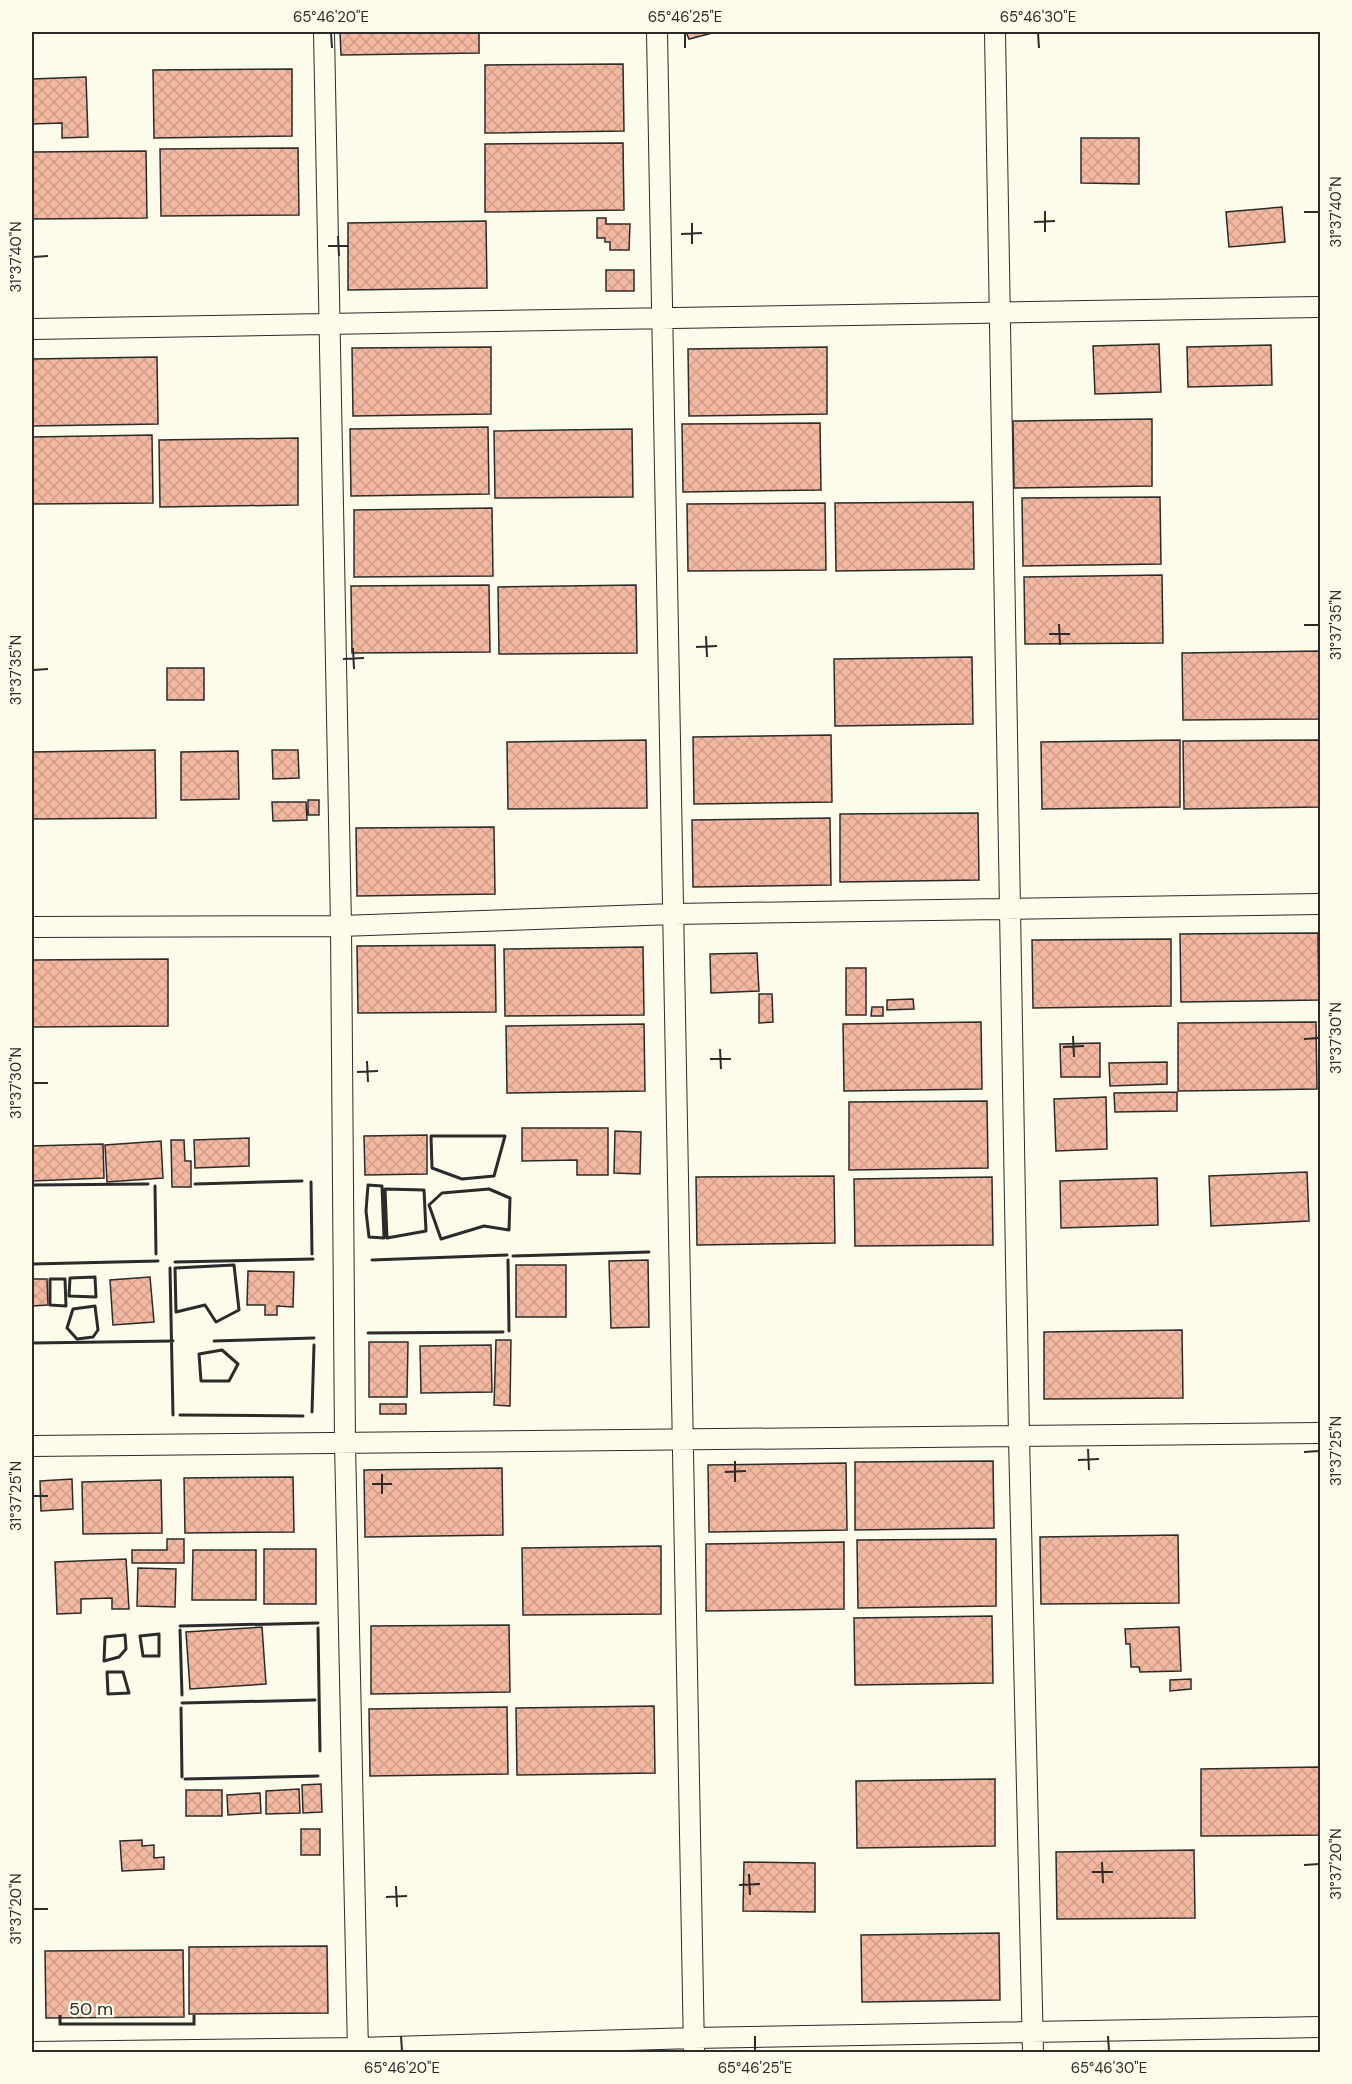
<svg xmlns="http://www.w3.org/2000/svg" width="1352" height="2084" viewBox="0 0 1352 2084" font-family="'DM Sans',sans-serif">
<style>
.building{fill:url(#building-cross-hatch);stroke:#2b2b2b;stroke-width:1.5}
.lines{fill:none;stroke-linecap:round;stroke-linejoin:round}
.minor-casing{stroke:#2b2b2b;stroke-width:22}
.minor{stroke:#fdfbea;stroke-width:20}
.wall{stroke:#2b2b2b;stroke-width:3}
.ticks{fill:none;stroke:#2b2b2b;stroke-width:2}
.neatline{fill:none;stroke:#2b2b2b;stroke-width:2}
.ticks-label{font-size:15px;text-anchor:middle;fill:#2b2b2b}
</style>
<defs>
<pattern id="building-cross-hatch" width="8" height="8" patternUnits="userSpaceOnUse" patternTransform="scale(1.5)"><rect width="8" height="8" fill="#f2b8a0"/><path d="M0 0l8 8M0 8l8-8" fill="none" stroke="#d09e8a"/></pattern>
</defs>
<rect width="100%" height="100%" fill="#fdfbea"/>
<path class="building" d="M340,32H479V53L341,55Z
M686,32H716L689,39Z
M623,64L624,131L485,133V65Z
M292,69V136L154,138L153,70Z
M86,77L88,137L62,138V123L32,124V79Z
M1081,138H1139V184L1081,183Z
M623,143L624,210L485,212V144Z
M298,148L299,215L161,216L160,149Z
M146,151L147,218L32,219V152Z
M1282,207L1285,242L1229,247L1226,212Z
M597,218H606V224H630L629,250H610V242H605V238H597Z
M486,221L487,288L348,290V223Z
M606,270H634V291H606Z
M1159,344L1161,392L1095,394L1093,346Z
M1271,345L1272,385L1188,387L1187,347Z
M491,347V414L353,416L352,348Z
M827,347V414L689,416L688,349Z
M157,357L158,424L32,426V359Z
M1152,419V486L1014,488L1013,421Z
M820,423L821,490L683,492L682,424Z
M488,427L489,494L351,496L350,429Z
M632,429L633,497L495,498L494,431Z
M152,435L153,503L32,504V437Z
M298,438V505L160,507L159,440Z
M1160,497L1161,564L1023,566L1022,498Z
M973,502L974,569L836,571L835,503Z
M825,503L826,570L688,571L687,504Z
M492,508L493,576L354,577V510Z
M1162,575L1163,643L1025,644L1024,577Z
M489,585L490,652L352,653L351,586Z
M636,585L637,653L499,654L498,587Z
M1320,651V719L1183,720L1182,653Z
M972,657L973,724L835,726L834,659Z
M167,668H204V700H167Z
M831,735L832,802L694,804L693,737Z
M646,740L647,808L508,809L507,742Z
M1180,740V807L1042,809L1041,742Z
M1320,740V807L1184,809L1183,741Z
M155,750L156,818L32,819V752Z
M272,750H298L299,778L273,779Z
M238,751L239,799L181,800V752Z
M308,800H319V815H308Z
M272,802H306L307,820L273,821Z
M978,813L979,880L840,882V814Z
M830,818L831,885L693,887L692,820Z
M494,827L495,894L357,896L356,828Z
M1318,933L1319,1000L1181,1002L1180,934Z
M1171,939V1006L1033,1008L1032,940Z
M495,945L496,1012L358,1013L357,946Z
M643,947L644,1015L505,1016L504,949Z
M757,953L759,991L711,993L710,954Z
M168,959V1026L32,1027V960Z
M846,968H866V1015H846Z
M759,994H772L773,1022L759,1023Z
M913,999L914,1009L887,1010V1000Z
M872,1007H883V1016H871Z
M981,1022L982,1089L844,1091L843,1024Z
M1316,1022L1317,1089L1178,1091V1023Z
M644,1024L645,1091L507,1093L506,1026Z
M1100,1043V1077H1061L1060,1044Z
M1167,1062V1084L1110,1086L1109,1063Z
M1177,1092V1111L1115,1112L1114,1093Z
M1106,1097L1107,1149L1056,1151L1054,1099Z
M987,1101L988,1168L849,1170V1102Z
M522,1128H608V1175H577V1160L522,1161Z
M615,1131L641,1132L640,1174L614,1173Z
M427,1135V1174L365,1175L364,1136Z
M249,1138V1166L195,1168L194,1140Z
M171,1140H184L185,1161H191V1187H172Z
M161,1141L163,1178L107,1182L105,1145Z
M103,1144L104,1178L32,1181V1146Z
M1307,1172L1309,1221L1211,1226L1209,1176Z
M834,1176L835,1243L697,1245L696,1177Z
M992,1177L993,1245L855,1246L854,1179Z
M1157,1178L1158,1225L1061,1228L1060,1181Z
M648,1260L649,1327L611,1328L609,1261Z
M516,1265H566V1317H516Z
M248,1271L294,1272L293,1307L277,1306V1315H265V1305H247Z
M150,1277L154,1322L113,1325L110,1280Z
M32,1279H47L48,1305L32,1306Z
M1182,1330L1183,1398L1044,1399V1332Z
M496,1340H511L510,1406L494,1405Z
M369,1342H408L407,1397H369Z
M491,1345L492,1392L421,1393L420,1346Z
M380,1404H406V1414H380Z
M993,1461L994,1528L855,1530V1462Z
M846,1463L847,1530L709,1532L708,1465Z
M502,1468L503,1535L365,1537L364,1470Z
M293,1477L294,1532L185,1533L184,1478Z
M72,1479L73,1509L41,1511L40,1481Z
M161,1480L162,1533L83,1534L82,1482Z
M1178,1535L1179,1603L1041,1604L1040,1537Z
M167,1539H184V1563H132V1550H167Z
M996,1539V1606L858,1608L857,1540Z
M844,1542V1609L706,1611V1544Z
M661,1546V1614L523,1615L522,1548Z
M264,1549H316V1604H264Z
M193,1550H256V1600H192Z
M126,1559L129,1609H112V1598L81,1599V1613L57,1614L55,1562Z
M138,1568L176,1569L175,1607L137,1606Z
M992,1616L993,1683L855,1685L854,1618Z
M509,1625L510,1692L371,1694V1626Z
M262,1627L266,1684L190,1689L186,1632Z
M1179,1627L1181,1671L1140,1672L1139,1667H1131L1130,1644H1126L1125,1629Z
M1191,1679V1689L1170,1691V1680Z
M654,1706L655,1773L517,1775L516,1708Z
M507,1707L508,1774L370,1776L369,1709Z
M1320,1767V1835L1201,1836V1769Z
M995,1779V1846L857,1848L856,1781Z
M321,1784L322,1812L303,1813L302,1785Z
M299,1789L300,1813L266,1814V1791Z
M186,1790H222V1816H186Z
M260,1793L261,1813L228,1815L227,1795Z
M301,1829H320V1855H301Z
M142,1840V1846L154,1845V1858L164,1857V1869L122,1871L120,1841Z
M1194,1850L1195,1918L1057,1919L1056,1852Z
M744,1862L815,1863V1912L743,1911Z
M999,1933L1000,2000L862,2002L861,1935Z
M327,1946L328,2013L189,2014V1947Z
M183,1950L184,2017L46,2018L45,1951Z"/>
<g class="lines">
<g class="minor-casing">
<path id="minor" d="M324,32L341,926L345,1443L358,2052
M657,32L694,2052
M995,32L1019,1437L1033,2052
M32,329L1320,307
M32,927L341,926L673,914L1320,904
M32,1446L1320,1433
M32,2052L358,2048L694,2038L1320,2027"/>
</g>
<use href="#minor" class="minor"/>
<path class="wall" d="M431,1136H505L494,1176L462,1179L432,1168Z
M311,1182L312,1254
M195,1184L302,1181
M32,1185L148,1184
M368,1185L382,1186L384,1238L369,1237L366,1211Z
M155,1186L156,1254
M385,1189L424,1190L426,1231L387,1238Z
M489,1189L510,1198L509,1230L484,1226L441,1239L429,1205L442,1193Z
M513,1256L649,1252
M372,1260L507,1255
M508,1260L509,1331
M175,1262L313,1259
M32,1264L158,1261
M234,1265L239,1310L216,1322L205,1305L176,1312L175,1268Z
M170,1268L173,1415
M95,1277L96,1297L69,1296L70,1278Z
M50,1279H65L66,1306L50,1305Z
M95,1306L98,1330L93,1337L77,1339L67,1328L73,1309Z
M368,1333L503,1332
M214,1341L314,1338
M33,1343L173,1341
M222,1350L238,1364L229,1381H201L199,1354Z
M312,1412L314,1345
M180,1415L303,1416
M180,1626L318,1623
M318,1628L320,1751
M180,1630L182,1695
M159,1634V1656H143L140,1636Z
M125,1635L126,1649L119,1657L104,1661L105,1637Z
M107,1672H123L129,1693L108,1694Z
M182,1703L315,1700
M181,1708L182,1777
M185,1779L318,1776"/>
</g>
<path class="ticks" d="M331,33L332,48M685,33V48M1038,33L1039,48M1045,211V232M1304,212H1319M1034,222L1055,221M692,223V244M681,234L702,233M338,236L339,256M328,246H349M33,257L48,256M1059,624L1060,645M1304,625H1319M1049,634H1070M706,636L707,657M696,647L717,646M353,648L354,669M343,659L364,658M33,670L48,669M1073,1036L1074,1057M1304,1039L1319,1038M1063,1047L1084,1046M720,1049L721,1069M710,1059H731M367,1061L368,1082M357,1072L378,1071M33,1083H48M1088,1449L1089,1470M1304,1452L1319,1451M1078,1460L1099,1459M735,1461V1482M725,1472L746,1471M382,1474V1494M372,1484H392M33,1496H48M1102,1862L1103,1883M1304,1865L1319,1864M1092,1872H1113M749,1874L750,1895M739,1885L760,1884M396,1886L397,1907M386,1897L407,1896M33,1909H48M401,2036L402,2051M755,2036V2051M1108,2036L1109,2051"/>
<rect width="1352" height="2084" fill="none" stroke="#fdfbea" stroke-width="66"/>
<path d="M60 2015v9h134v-9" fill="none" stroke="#2b2b2b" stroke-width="3"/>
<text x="69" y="2015" font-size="18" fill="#2b2b2b" stroke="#fdfbea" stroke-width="4.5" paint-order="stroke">50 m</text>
<rect x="33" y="33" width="1286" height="2018" class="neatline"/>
<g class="ticks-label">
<text x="331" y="22">65°46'20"E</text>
<text x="685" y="22">65°46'25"E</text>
<text x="1038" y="22">65°46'30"E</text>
<text transform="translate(1336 212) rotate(-90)" y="5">31°37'40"N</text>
<text transform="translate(16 257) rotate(-90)" y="5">31°37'40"N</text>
<text transform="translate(1336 625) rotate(-90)" y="5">31°37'35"N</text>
<text transform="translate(16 670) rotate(-90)" y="5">31°37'35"N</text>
<text transform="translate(1336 1038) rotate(-90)" y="5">31°37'30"N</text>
<text transform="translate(16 1083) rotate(-90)" y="5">31°37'30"N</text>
<text transform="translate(1336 1451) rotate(-90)" y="5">31°37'25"N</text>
<text transform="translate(16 1496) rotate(-90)" y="5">31°37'25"N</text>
<text transform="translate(1336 1864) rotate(-90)" y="5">31°37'20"N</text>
<text transform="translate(16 1909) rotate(-90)" y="5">31°37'20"N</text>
<text x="402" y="2073">65°46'20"E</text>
<text x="755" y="2073">65°46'25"E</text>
<text x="1109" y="2073">65°46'30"E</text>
</g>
</svg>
